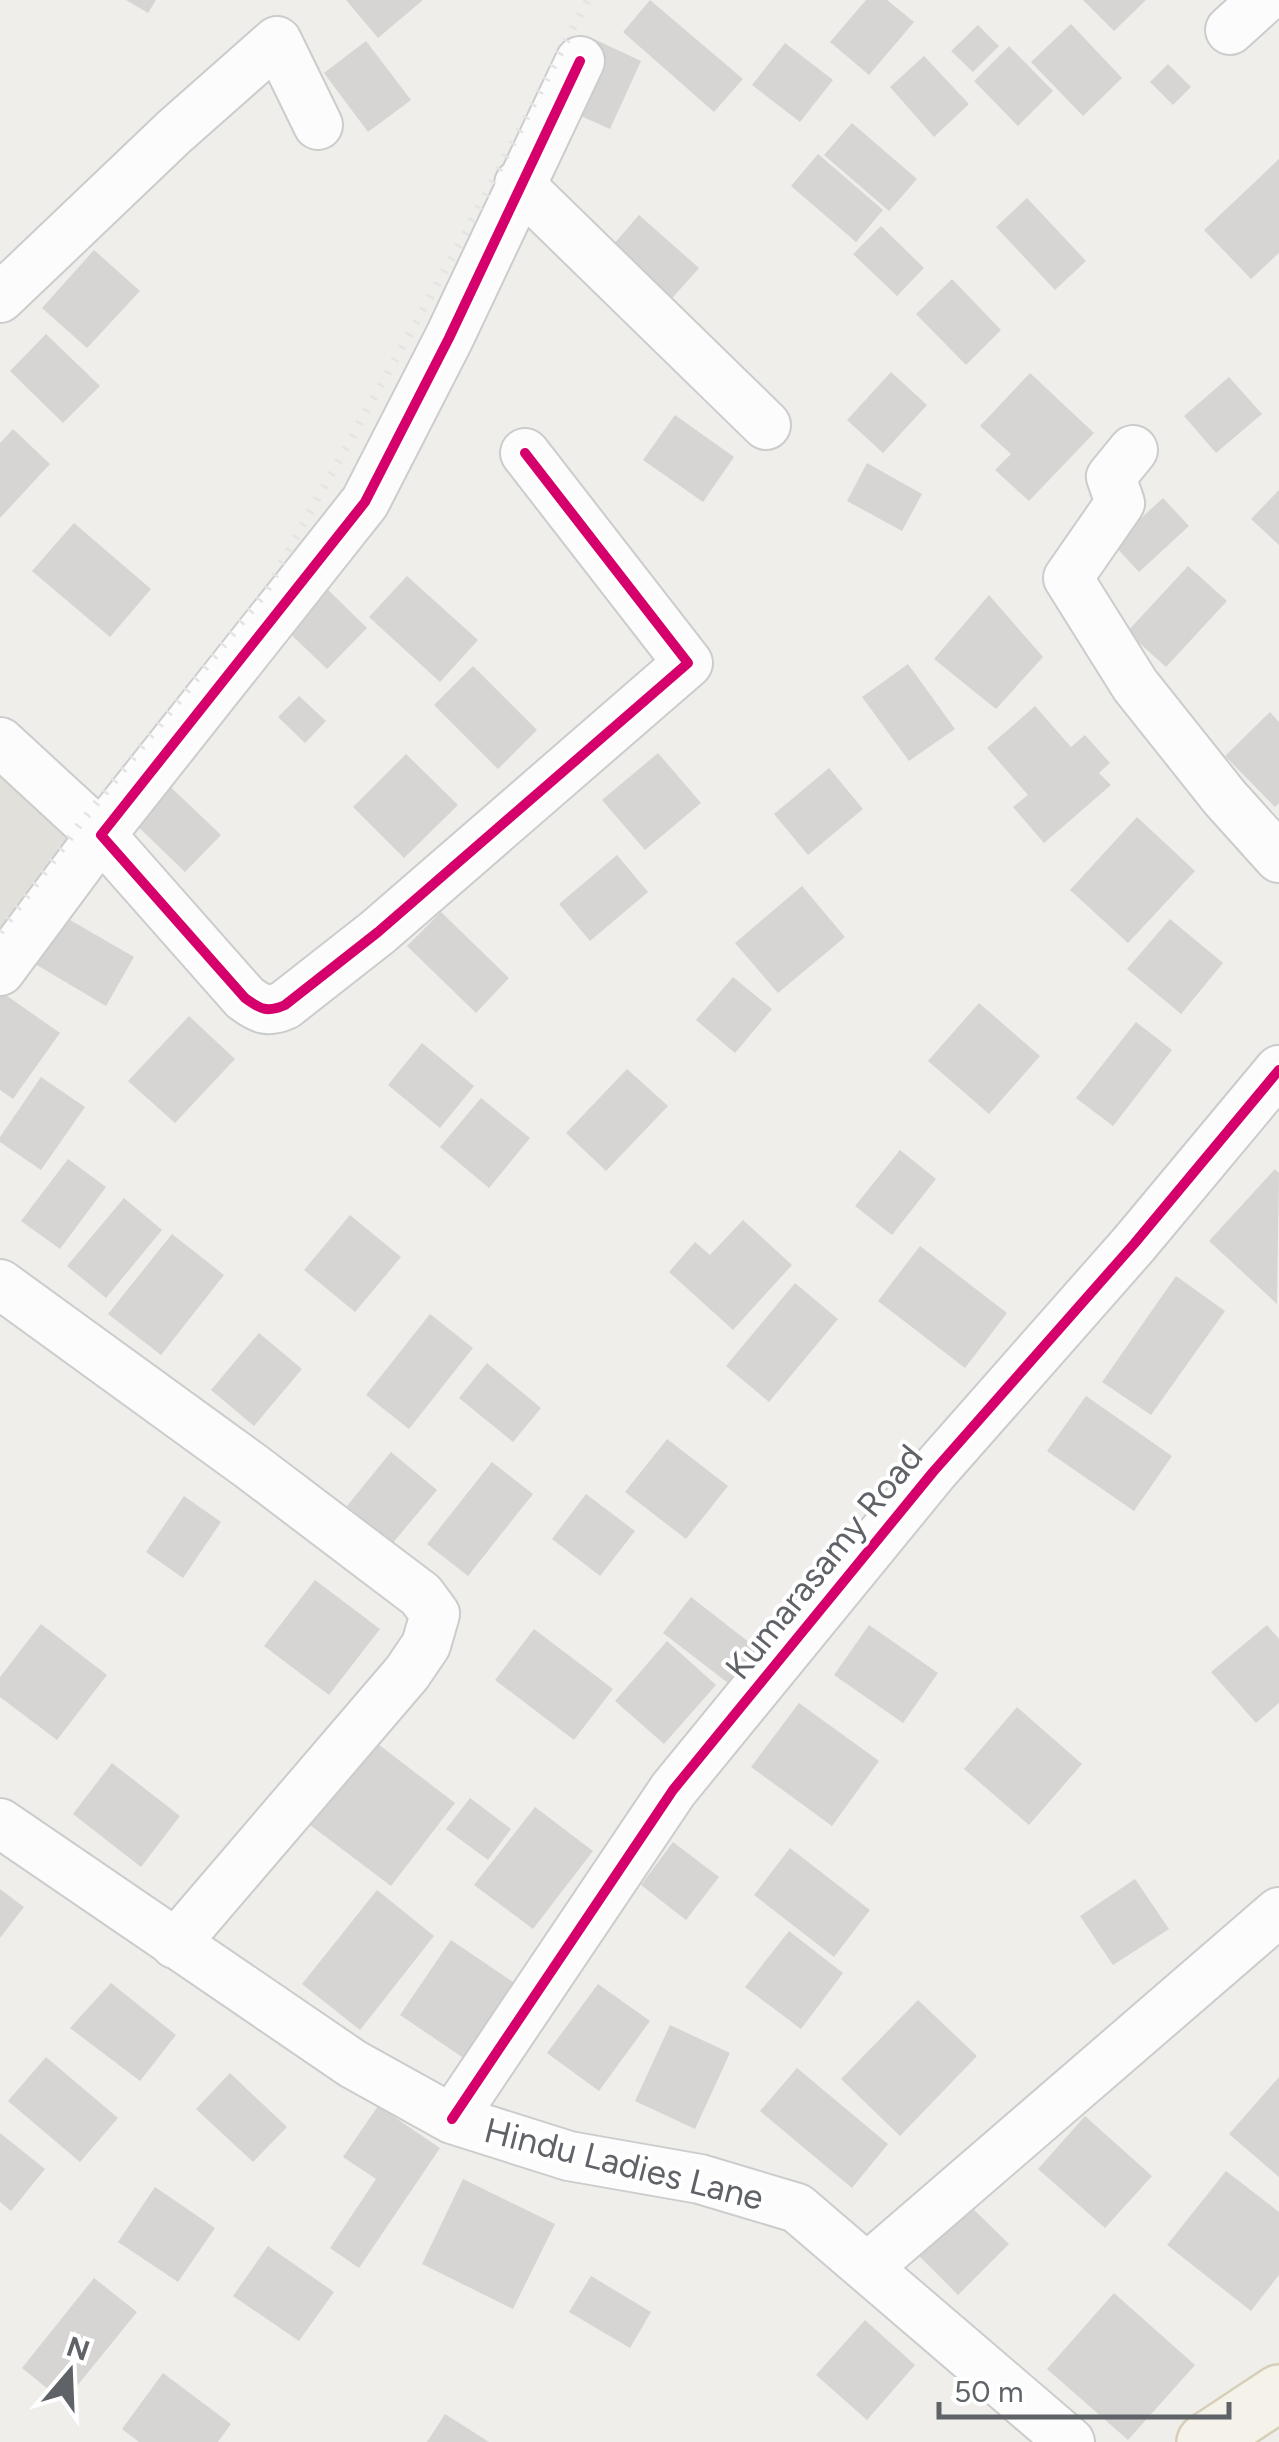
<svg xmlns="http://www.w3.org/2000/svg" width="1279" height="2442" viewBox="0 0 1279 2442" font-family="Figtree,sans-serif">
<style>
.education{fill:#e2e0da}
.building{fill:#d6d5d3}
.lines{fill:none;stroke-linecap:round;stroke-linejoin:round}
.street-casing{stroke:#cbcccc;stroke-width:52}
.primary-casing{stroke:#d7ceb8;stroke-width:60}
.street{stroke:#fdfcfc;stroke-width:48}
.primary{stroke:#f4f2e9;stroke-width:55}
.rail{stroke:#e4e4e4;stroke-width:8;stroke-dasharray:2.5 12;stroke-linecap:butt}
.cycleway-casing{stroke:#fff;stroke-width:16}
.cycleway{stroke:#d6006c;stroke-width:10}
.labels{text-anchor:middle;stroke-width:8;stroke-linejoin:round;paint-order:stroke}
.street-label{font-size:35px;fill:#5f6368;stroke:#fff}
</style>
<rect width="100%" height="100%" fill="#efeeea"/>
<path class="education" d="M0,742L83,820L0,932Z"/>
<path class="building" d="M126,0H156L148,13Z
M346,0H423L378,38Z
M650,0L743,79L714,112L623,32Z
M866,0H887L914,22L869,75L830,42Z
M1083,0H1146L1114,31Z
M1071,24L1122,78L1083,116L1031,62Z
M978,25L999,46L973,72L951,51Z
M594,39L641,61L610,129L563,108Z
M366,41L411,100L368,132L324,73Z
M785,43L833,80L800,122L752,85Z
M1009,46L1053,91L1018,126L974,81Z
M924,56L969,104L934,137L890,87Z
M1168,64L1191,87L1173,105L1150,82Z
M852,123L917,179L889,211L824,155Z
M818,154L883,210L856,242L791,186Z
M1279,159V253L1251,279L1204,230Z
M1027,198L1086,261L1055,290L996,227Z
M639,215L699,268L666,305L606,253Z
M881,226L924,268L897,296L853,254Z
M94,250L140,291L87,348L42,308Z
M952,279L1001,330L966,365L916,314Z
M46,334L100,386L63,423L10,371Z
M891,372L927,405L883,453L847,420Z
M1030,373L1094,433L1029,501L995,470L1011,454L980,426Z
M1229,377L1262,414L1216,453L1184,416Z
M675,415L734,457L703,502L643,460Z
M13,429L50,464L0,518V443Z
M867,463L922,494L902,531L847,501Z
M1279,490V545L1251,519Z
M1163,498L1189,526L1139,572L1113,544Z
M74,523L151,589L110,637L32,571Z
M1188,566L1227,601L1166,667L1127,632Z
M407,576L478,640L440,682L369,617Z
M320,582L367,628L327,669L279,623Z
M989,595L1043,657L996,709L934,659Z
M908,664L955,729L909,761L862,697Z
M473,666L537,730L498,769L434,705Z
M299,696L326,721L305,743L278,717Z
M1035,706L1071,747L1085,735L1110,763L1099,773L1111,785L1044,843L1013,807L1028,795L987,748Z
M1270,712L1279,722V803L1275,807L1225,756Z
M658,753L701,803L645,850L602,800Z
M406,754L458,805L404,858L353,807Z
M829,768L863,809L808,855L774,814Z
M160,777L221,835L185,872L124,813Z
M1137,817L1195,871L1128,943L1070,890Z
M617,855L648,892L590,941L559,904Z
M802,886L845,937L778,993L735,943Z
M441,912L509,978L476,1013L407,946Z
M58,913L134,957L106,1006L30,961Z
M1170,919L1223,963L1181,1014L1127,969Z
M733,977L772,1009L735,1053L696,1020Z
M0,991L60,1033L13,1099L0,1090Z
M979,1003L1040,1056L989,1114L928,1061Z
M189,1016L235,1059L175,1123L128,1081Z
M1136,1022L1172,1050L1113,1126L1076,1098Z
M422,1043L474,1086L440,1128L388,1085Z
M627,1069L668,1106L606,1171L566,1133Z
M41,1077L85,1107L41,1170L0,1142V1137Z
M481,1098L530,1138L489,1188L440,1147Z
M900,1150L936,1179L892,1235L855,1206Z
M68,1159L106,1187L60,1249L21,1221Z
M1275,1169L1279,1173L1277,1304L1209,1241Z
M124,1198L162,1230L106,1298L67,1266Z
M350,1215L401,1257L355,1312L304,1270Z
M743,1220L792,1265L733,1330L669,1272L695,1242L710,1255Z
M172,1234L224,1275L161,1355L108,1314Z
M920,1246L1007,1313L965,1368L878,1301Z
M1176,1276L1225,1311L1151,1415L1102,1382Z
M795,1283L838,1319L769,1402L726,1366Z
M430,1314L473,1348L409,1429L366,1395Z
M259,1333L302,1369L254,1426L211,1390Z
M487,1363L541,1408L513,1442L459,1398Z
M1086,1396L1172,1456L1134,1511L1047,1451Z
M667,1439L728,1486L686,1539L625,1492Z
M391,1452L437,1490L392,1544L347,1506Z
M492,1462L533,1494L468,1576L427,1544Z
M586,1494L635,1531L600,1576L552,1539Z
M184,1496L221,1522L183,1578L146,1552Z
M315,1580L380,1629L329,1695L264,1646Z
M691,1597L755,1647L728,1683L663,1633Z
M41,1624L107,1675L57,1740L0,1697V1677Z
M869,1625L938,1673L903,1723L834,1675Z
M1267,1625L1279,1639V1703L1256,1723L1211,1672Z
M534,1629L613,1689L574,1740L495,1680Z
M667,1641L716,1685L664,1744L615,1701Z
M799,1703L879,1761L832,1826L751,1767Z
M1017,1707L1082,1764L1029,1825L964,1769Z
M374,1741L455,1803L391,1886L310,1825Z
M112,1763L180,1816L141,1867L73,1814Z
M470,1798L511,1829L488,1860L446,1829Z
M535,1807L593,1851L533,1929L474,1885Z
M673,1842L719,1877L686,1920L641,1885Z
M790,1848L870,1910L834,1957L754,1895Z
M1135,1879L1169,1929L1113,1965L1080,1916Z
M0,1889L24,1907L0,1938Z
M377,1890L434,1936L360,2030L302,1984Z
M789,1931L843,1973L801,2029L745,1987Z
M451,1940L516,1984L465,2059L400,2015Z
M111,1983L176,2035L140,2081L70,2028Z
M598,1984L650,2021L599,2091L547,2053Z
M918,2000L977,2056L900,2136L841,2079Z
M670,2025L730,2053L695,2129L635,2101Z
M46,2057L118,2118L80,2162L8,2101Z
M797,2068L888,2144L852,2188L760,2111Z
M230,2073L287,2127L253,2162L196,2109Z
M1279,2077V2177L1229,2134Z
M378,2106L440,2148L359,2268L330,2248L376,2179L343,2157Z
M1085,2116L1152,2176L1105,2228L1038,2169Z
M0,2133L45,2169L11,2211L0,2202Z
M1226,2171L1279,2212V2275L1251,2311L1167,2245Z
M463,2179L555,2224L513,2309L422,2264Z
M155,2187L215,2228L178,2282L118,2242Z
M962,2198L1009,2244L958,2295L911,2248Z
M268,2246L334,2292L299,2341L233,2296Z
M591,2276L651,2312L630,2348L569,2312Z
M94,2278L137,2312L64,2402L22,2368Z
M1114,2293L1195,2365L1128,2440L1047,2369Z
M865,2320L915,2365L867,2420L816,2375Z
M163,2373L231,2424L218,2442H139L122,2429Z
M445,2414L489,2442H427Z"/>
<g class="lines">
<g class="street-casing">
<path id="street" d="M1230,30L1263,0
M519,184L766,425
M0,298L174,132L277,41L318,125
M1133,450L1111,477L1120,503L1068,578L1135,685L1225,798L1279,858
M525,453L688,663L378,932L285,1005C267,1013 260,1009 245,998L101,835L365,502L449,338L580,61
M0,742L101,835L0,971
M0,1284L252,1467L421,1595L435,1614L426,1645L407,1673L175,1944
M0,1823L353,2064L452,2119L569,2156L700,2179L797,2208L1070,2442
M452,2119L673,1790L933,1472L1134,1244L1279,1070
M868,2267L1279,1912"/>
</g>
<g class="primary-casing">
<path id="primary" d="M1205,2442L1279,2393"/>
</g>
<use href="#street" class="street"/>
<use href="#primary" class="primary"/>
<path class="rail" d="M0,932L83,820L265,593L458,247L588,0"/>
<g class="cycleway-casing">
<path id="cycleway" d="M525,453L688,663L378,932L285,1005C267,1013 260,1009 245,998L101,835L365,502L449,338L580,61
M452,2119L673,1790L933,1472L1134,1244L1279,1070"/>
</g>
<use href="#cycleway" class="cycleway"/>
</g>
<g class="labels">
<g class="street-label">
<text transform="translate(824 1562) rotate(-51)" y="12">Kumarasamy Road</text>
<text transform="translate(624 2164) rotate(14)" y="12">Hindu Ladies Lane</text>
</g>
</g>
<g transform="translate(70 2372) rotate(19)" stroke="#ffffff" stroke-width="8" paint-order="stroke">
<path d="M0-8L18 38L0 25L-18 38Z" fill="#5f6368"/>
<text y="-15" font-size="28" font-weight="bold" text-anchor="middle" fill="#5f6368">N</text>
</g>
<path d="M939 2402v15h290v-15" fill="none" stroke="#5f6368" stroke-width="5"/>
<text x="954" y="2402" font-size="30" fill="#5f6368" stroke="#ffffff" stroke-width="8" paint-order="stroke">50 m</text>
</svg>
